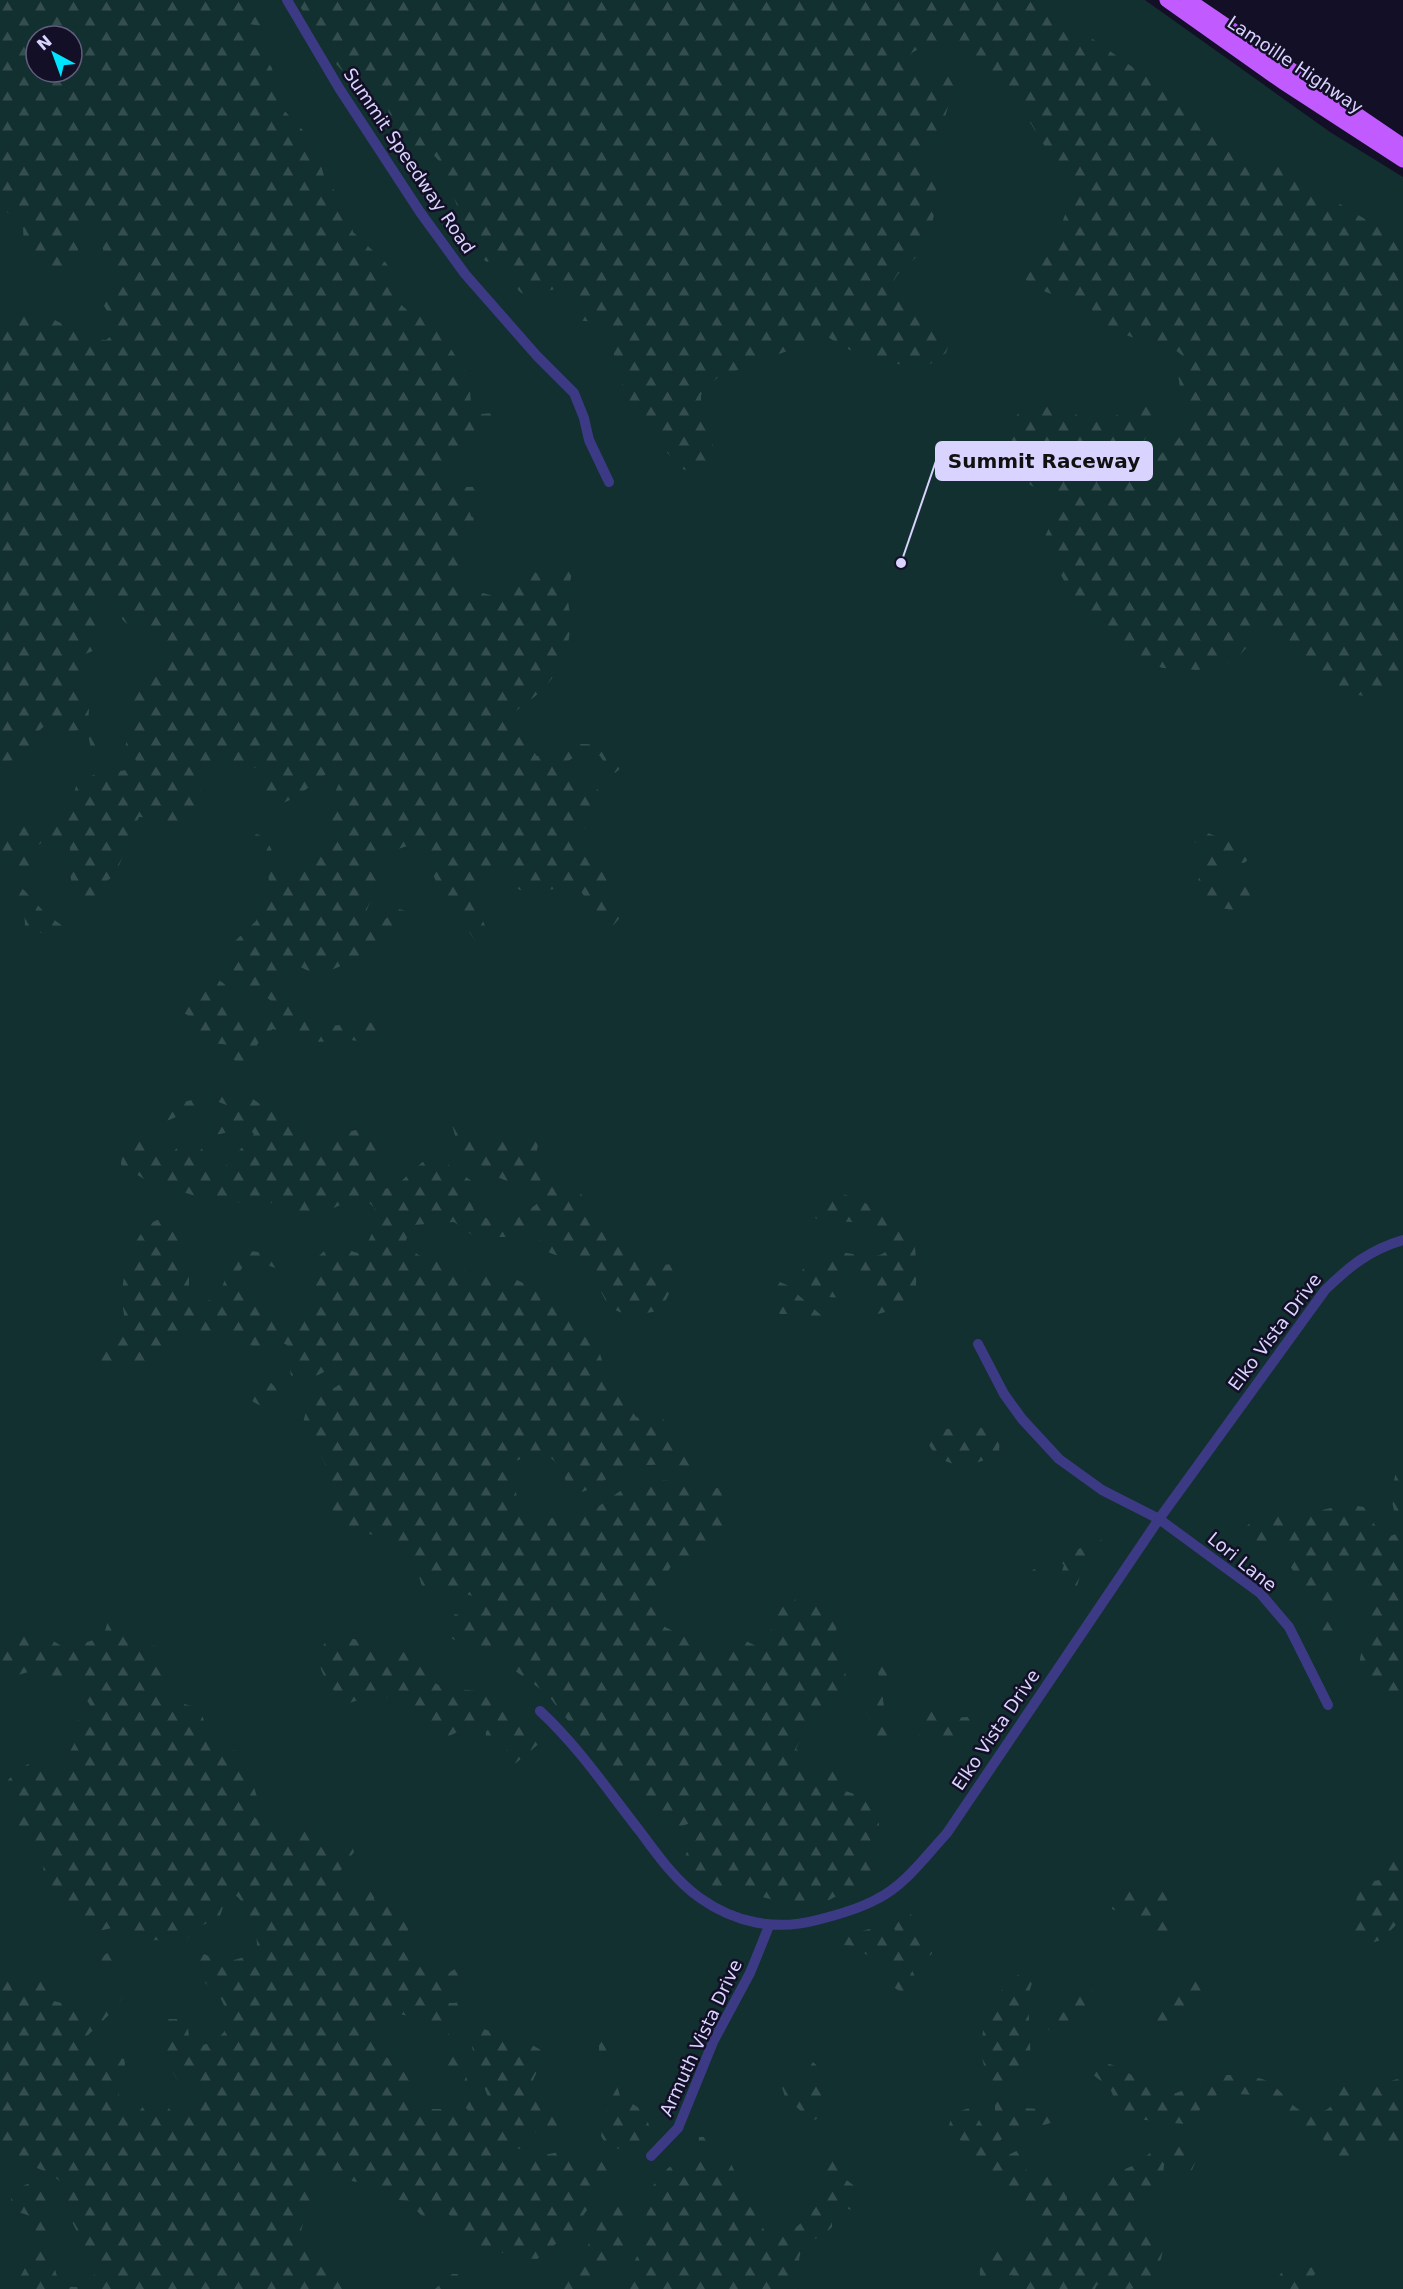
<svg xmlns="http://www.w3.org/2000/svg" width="1403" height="2289" viewBox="0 0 1403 2289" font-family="'DejaVu Sans',sans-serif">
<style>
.green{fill:#12302f;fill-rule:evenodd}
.forest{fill:url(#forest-firs);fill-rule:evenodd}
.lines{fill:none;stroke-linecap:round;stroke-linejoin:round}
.street{stroke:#3d3a85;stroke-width:10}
.primary{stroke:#c25bff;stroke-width:15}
.labels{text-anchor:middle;stroke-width:5;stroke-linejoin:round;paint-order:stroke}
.street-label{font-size:18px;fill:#d9d4ff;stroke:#130f26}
.leader{fill:none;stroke:#d9d4ff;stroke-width:2}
.callout-dot{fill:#d9d4ff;stroke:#130f26;stroke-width:2}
.callout{fill:#d9d4ff;stroke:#d9d4ff;stroke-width:2}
.callout-label{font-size:20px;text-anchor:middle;font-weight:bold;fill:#111}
</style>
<defs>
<pattern id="forest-firs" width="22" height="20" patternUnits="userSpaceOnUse" patternTransform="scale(1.5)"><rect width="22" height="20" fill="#12302f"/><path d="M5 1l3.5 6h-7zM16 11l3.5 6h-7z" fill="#344d4e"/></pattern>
</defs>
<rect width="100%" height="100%" fill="#130f26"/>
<path class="green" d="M0,0H1145L1330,132L1403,177V2289H0ZM36,36H72V72H36Z"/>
<path class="forest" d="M0,0H248L268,21L267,27L249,24L246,30L249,36L272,68L278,104L315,143L324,176L348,210L353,232L386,263L398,280L399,294L396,300L408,311L426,317L440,332L469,377L471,403L481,414L493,413L498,417C492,424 485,423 477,428C472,431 472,436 468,440C455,453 442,456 436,476C454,497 478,481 496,488V494L473,501L468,506L471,516L474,518L473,525L459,548C485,572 450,580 461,601L468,603L483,593L501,598L512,595L531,571L549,577L566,567L571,571C573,580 565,590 567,597C575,630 568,662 545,687C535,698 523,704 513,714L512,722L537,756H542L549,747C569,744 622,737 622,767L615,773L609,770L600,756C586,750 568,757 560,770L563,777L593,785L605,797L600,812L575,837L584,848L602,852L612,868L614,878L605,893L622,908L624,913L611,928H607L577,886L532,892L520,890L513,885L508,869L500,866L477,890L478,908L487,931L476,942L437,884L425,855L411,845C404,847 386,852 382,858C377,866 380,877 377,886C374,897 364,910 365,921L369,925H377L399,909L406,911V919C388,936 341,974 315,973C307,972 302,966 294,965L282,984C283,992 289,998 292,1005C307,1041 344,1019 373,1023L378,1029V1038L370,1043L351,1040L315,1042L273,1029C257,1038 254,1051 250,1068L246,1070L232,1058L231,1045L211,1043L194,1034L199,1022L182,1012L179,1004L196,988L212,978C236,982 230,1010 246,1022L255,1023L273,1007V1002L240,980L232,968L229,954L234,942L256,921L269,885L268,867L253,838L256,834L263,836C273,847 275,865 287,873C296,872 302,868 310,863C340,846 340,840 327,810L341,779V771H330L296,797L279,805L273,802L261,785L262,776L271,765L269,762C259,765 253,771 241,771C230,770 220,760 209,764C195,787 208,820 166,824C155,825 148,816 139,817L115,875L100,886L105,899L99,909C67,907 69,868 70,845C58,832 33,842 29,858L38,869L34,874L24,873L0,857V840L20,823L61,827L65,823L77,783L93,775L133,769L136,760L125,750C128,739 129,687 134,680C143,670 159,671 165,659C165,634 134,634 122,619C115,609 117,591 104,587C92,610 116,649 81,655L78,661L81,670L78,693L89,709L88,724L102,748L101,756L93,758L89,739L81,730C67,732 58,737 48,723L33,736L34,752L23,760L7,761L0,772V316L41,313L92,339L106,340L110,337L111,318L99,297L101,293L117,290L118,276L103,250L98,226L93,222C74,229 84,257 69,267L35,269L30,266L24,253L23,226L0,206V136L7,114L0,111ZM36,36H72V72H36Z
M296,0H1037L1174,96L1189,109L1197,124L1225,135L1253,168L1272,163L1403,242V687L1374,697L1333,692L1303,668L1280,636L1265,627L1238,657L1220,667L1197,670L1163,668L1150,664L1070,592L1043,541L1060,504C1051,490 1030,492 1018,472C1013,464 1013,458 1013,450C1013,443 1010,438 1011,431C1013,410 1034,397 1054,400C1071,403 1077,423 1093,422C1114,421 1133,404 1152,397L1158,409L1157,416L1136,457L1138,463L1146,464L1172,446L1187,428L1178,375L1183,356L1166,343L1137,339L1104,327L1099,324L1089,304L1078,296H1057L1035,288L1024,278C1022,258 1047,249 1056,234C1064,221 1072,200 1069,186L1025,114L966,46C954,39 918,45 910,55L911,63C924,76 938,72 953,78L954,86L941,131L925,161L926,168L936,180C936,204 935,225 923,248C915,264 891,271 892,291L898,295H908L913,301L917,316L945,330L950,339L946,353L926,367C889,364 859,359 828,337L779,354L764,363L720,375L701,395V410L714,449L707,466L695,472L682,469L677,464L639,420L627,401L607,330L596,322L574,320L580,301L575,296H565L559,289C548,288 538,298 527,295C510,292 514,266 493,259L487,262L477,255L439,161L429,150L393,142C384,127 394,108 383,93C374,79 358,86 348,76C325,56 312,25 296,0Z
M1191,827L1246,847L1250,853L1249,859L1244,863L1227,861L1214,877L1216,883L1261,882C1263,901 1240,914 1223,908C1213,905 1204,894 1197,886L1201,870L1215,850L1206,841L1192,843L1185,838L1184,832Z
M7,885L19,886L24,890L45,913L64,927L68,937V950L53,938L25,926L24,902L19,899L0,901V890Z
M220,1093C229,1094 245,1095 253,1099C266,1108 303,1135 317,1138C347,1144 354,1113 380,1143L374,1162V1178L385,1189L398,1184L427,1158L440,1159L476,1184L477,1194L472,1205L476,1215C485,1218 497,1221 506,1219C516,1218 543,1204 545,1193L537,1183L509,1182L495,1176L458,1147L453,1128L434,1107L444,1105L483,1145L490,1139L499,1121H504C507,1130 503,1143 508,1150L520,1146L535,1133L540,1135L535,1160L559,1187L573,1188L582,1195L592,1213L602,1223L622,1234L642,1261L659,1266L670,1264C679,1274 668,1301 659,1310C652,1313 644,1313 637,1313C599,1317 607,1287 586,1270C574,1260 554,1256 540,1248V1232L535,1229L513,1237H475L454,1222L414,1225L409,1229L406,1241C416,1262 439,1260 458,1267C464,1269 469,1274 475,1277L495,1274L509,1276L533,1288L545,1289L572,1306L593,1330L603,1364L636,1417C645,1420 651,1413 660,1415L689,1453L692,1466C672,1466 647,1462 627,1469C607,1475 594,1492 572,1494C567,1487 566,1480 562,1472C548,1445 532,1456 509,1463L523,1523L592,1511L630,1484L645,1479L696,1483L711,1489L729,1486L730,1491C718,1506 718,1511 724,1529L723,1535L707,1549L671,1566L658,1592L663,1626L723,1656L736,1644L746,1641L762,1649L767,1648C774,1638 769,1630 772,1619C773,1617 784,1591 786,1589L791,1591L796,1601C805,1606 814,1602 823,1605C844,1613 833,1635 837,1650C841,1662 848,1673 846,1686C842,1703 828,1703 817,1714C807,1724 802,1736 796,1749L802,1753L803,1770L809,1772L818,1767H838L842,1770L840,1789L871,1800L875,1807L883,1842L872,1861L875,1871C866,1883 817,1907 801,1912C791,1907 781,1902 770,1899C740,1891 703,1893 685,1864C683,1849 699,1840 694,1826L688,1824L668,1830L638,1806V1796L630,1782L599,1760L547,1694L514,1670L510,1639L506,1635L500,1636L488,1652L482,1654L447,1636V1625L455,1614C469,1616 487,1622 485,1601L479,1597L422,1586L413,1558L397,1540L355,1531L326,1504C327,1499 329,1495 330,1489C332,1469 319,1448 302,1439C302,1425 305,1403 318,1396C326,1391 335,1389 342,1382C345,1374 343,1370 336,1366L304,1382L291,1376L287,1345L281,1342L260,1348L194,1329L173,1342L161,1362L153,1364L131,1362L110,1370L99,1364L105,1343L123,1326C126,1315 122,1308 122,1297C122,1270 139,1207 176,1220L180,1259L189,1267V1286L195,1300C228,1308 221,1270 237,1257C251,1245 275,1254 280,1270L263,1263L242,1268L235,1280L238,1288L263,1303L278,1320L297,1327L307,1317L311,1293L320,1278L317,1258L331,1244C343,1244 351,1254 363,1253L378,1220L374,1207L364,1199L355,1198L321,1214L308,1217L273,1203L214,1202L183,1192L162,1190L121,1165C121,1153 136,1124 151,1139C156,1144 157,1151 163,1155L170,1156L180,1144L192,1141L203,1150V1169L207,1173L216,1174L222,1170L254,1134C241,1120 229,1136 214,1134L212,1128L229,1117L232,1111L229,1106L216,1101L209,1102L167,1121L160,1112L163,1107Z
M830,1190C856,1197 903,1217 914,1244C917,1252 916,1285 916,1295L903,1307L878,1314C875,1308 875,1302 874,1295C870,1275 856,1275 840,1270L835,1273L845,1288L840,1297C829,1299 809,1293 800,1284L798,1277C803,1265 824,1252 837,1252C852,1252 882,1265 891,1245C881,1210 837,1229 813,1217L810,1213L816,1199Z
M770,1278L787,1285L822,1316L818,1320L812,1321L794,1314H780C771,1304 776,1295 763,1280Z
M268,1380C276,1388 285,1395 279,1406C269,1410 261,1407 252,1401L258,1386Z
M967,1425L992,1430L1000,1438L999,1451C978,1469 941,1472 928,1443L938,1431Z
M1403,1454V1698C1382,1695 1356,1685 1360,1659C1361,1650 1366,1641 1367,1632C1372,1607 1366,1581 1347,1563L1339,1564L1335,1624L1333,1631L1326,1636L1322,1630L1318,1598L1304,1589L1278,1546L1269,1543L1251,1542L1245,1536L1244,1529L1260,1512L1301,1515L1348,1504L1368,1508L1374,1524L1387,1537L1396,1534C1400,1522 1394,1514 1392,1501C1391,1485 1397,1468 1403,1454Z
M1119,1530L1127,1532L1082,1569L1076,1589C1069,1593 1063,1593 1056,1588L1064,1565L1059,1562L1030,1577V1572L1056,1554L1090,1546Z
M108,1621L132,1634L143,1645L158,1646L166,1660C166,1668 163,1672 161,1679C155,1702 187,1703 200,1709L210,1738L234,1750L251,1778L259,1803L253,1816L266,1826L280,1825L299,1834L312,1825L322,1829L332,1842L351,1843L354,1852L339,1873L340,1882L352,1891L372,1883L377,1885L374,1900C391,1907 405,1906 411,1926L402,1939L404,1947C420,1954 438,1959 440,1978L455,1969L462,1972V1987L447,1998L446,2003H455L470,1992L474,1994L461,2010L445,2017L443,2020L449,2035L440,2036L427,2019L380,2011L378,2053L415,2072L405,2097L432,2109H448L455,2112L477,2140L504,2155L524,2159L559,2152L602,2162L612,2172L608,2181L572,2231L537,2259L521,2258L514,2253H495L451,2236L448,2233L451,2218L449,2214L430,2219L421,2215L407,2201L382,2198L373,2175H363L356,2182L322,2173L309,2175L305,2183L310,2198L301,2231L302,2240L323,2266L346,2282L350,2289H12C23,2275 49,2229 27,2215C23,2213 17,2212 13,2211L10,2203C15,2185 31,2178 47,2189C52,2211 48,2265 60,2281C66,2289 79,2287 87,2286L95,2274V2267L68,2214L62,2183L51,2174L25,2163L14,2152L0,2153V1971L10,1981L12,1990L17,1992L35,1972L48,1985L50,1998L54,2001L80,2008L91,2019L98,2015L115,1992L109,1982L93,1971L103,1956L114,1948L118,1960L116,1974L127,1990L116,2008L83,2040L84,2046L124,2059C129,2075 116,2090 118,2108L125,2115L137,2114L146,2103L155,2099C166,2101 169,2113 179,2115C194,2119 199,2104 198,2092L192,2085L179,2082C168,2067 160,2045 162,2027L169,2019H178L188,2029L190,2043L194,2046C210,2046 228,2035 230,2018L221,1999L195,1972L192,1962L198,1955L204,1954C224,1964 240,1963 257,1948C258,1932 246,1895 228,1892L220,1916C214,1921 204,1923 198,1929C187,1939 184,1944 169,1947L157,1940L130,1943L125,1929L121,1926L94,1932L84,1918L72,1914L48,1892L44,1882L43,1857L23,1846L17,1819L6,1796L8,1780L19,1769L30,1763L61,1768L74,1744L77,1721L89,1713L91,1707L85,1697V1684L81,1680L51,1684L46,1683L37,1672L32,1671L0,1680V1655L26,1629C35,1628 57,1644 67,1649L99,1638L104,1634Z
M342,1636L362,1641L385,1652H418L428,1661L435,1683L442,1687L503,1694L512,1717L539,1726L543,1737L541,1742L516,1763L506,1767L503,1762L505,1753L516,1737L485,1742L486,1732L494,1722L492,1718H487L445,1738L423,1725L398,1698L382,1697L377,1700L365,1698L349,1703C333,1695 319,1673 318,1655L326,1641Z
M886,1651C895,1656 898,1675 893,1683C889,1690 884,1691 883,1700L889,1736L877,1742L875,1728L865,1710L864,1699L877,1682L879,1676L876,1667L879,1656Z
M938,1704L947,1709L950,1718L968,1717L972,1721C972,1735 962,1741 952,1749L946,1745L943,1735L924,1741L919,1739L921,1728L918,1723L913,1722L912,1716Z
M1382,1849L1403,1853V1918L1381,1940L1365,1945L1353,1937L1357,1894L1358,1887C1367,1880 1378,1882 1388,1877L1389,1870Z
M1166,1876L1173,1877L1167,1896L1171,1928L1160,1940H1152L1148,1926L1110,1908L1113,1897L1129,1883L1140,1892L1153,1887Z
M906,1908L912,1916L905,1923L906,1928L930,1936L936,1943L931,1955C909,1958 896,1936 890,1918L897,1909Z
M874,1928C889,1936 918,1970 917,1987C910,1996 903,1995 895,1988L890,1968L883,1960L869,1956L852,1946L833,1944L834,1939C837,1938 872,1928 874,1928Z
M1029,1970L1035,1973L1028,1996L1031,2066L1023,2076L996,2084C963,2056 991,1981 1029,1970Z
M1085,1976C1102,1994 1085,2020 1070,2033H1052L1048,2029V2016C1078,2011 1076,2005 1081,1980Z
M1194,1981L1200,1982L1209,1991L1208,2003L1183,2008L1168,2032L1156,2034C1146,2015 1176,1985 1194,1981Z
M484,2029L497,2034L512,2049L520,2050L532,2045L541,2050L543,2057C541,2067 534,2075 532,2084C529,2104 554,2114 562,2128C555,2138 548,2135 538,2133C527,2130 512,2126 503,2119C488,2108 477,2065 472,2047Z
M603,2038L620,2096L644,2111L651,2131L647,2139L624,2150L607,2146L601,2136L610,2090L599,2051V2041Z
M448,2052L462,2062L468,2083L457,2077L443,2061L444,2055Z
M1091,2060C1111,2061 1128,2073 1145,2083C1152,2086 1158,2092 1165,2094C1179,2096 1187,2086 1199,2081C1217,2073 1243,2074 1262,2079C1283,2085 1291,2116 1314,2113C1341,2110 1328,2097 1342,2084C1360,2094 1384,2081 1403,2078V2154L1366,2144L1346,2170H1339L1324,2140L1306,2129L1284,2122L1268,2102L1254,2095L1219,2093L1184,2124L1126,2118L1118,2108L1110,2088L1087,2070L1085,2064Z
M813,2062C829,2076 836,2112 812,2121L785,2097L782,2087L787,2084L803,2090L807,2086L805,2068Z
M461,2096L475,2100L489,2119L527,2141L530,2148L526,2151L483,2137L473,2117L459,2099Z
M1001,2100C1009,2103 1017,2106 1025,2108C1038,2110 1050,2105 1054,2121C1044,2128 1035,2123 1026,2127C1016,2130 989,2145 988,2153L1000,2159L1027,2146L1037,2149C1035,2158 1027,2161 1026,2170L1036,2176L1060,2174L1067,2183V2204L1072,2208L1084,2207C1090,2195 1080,2181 1094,2174L1100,2190C1112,2187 1111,2174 1120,2171C1139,2165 1144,2156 1160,2146H1181L1195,2152L1197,2158L1192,2170L1186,2171L1169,2162L1164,2165L1162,2190C1149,2202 1133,2212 1140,2231L1160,2241L1163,2246C1163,2263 1150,2287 1130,2289C1119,2289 1109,2284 1097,2285L1095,2289H1018L1012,2275L985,2281L980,2278C976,2236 1037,2261 1039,2223L1020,2192L990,2182L987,2178L969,2159L961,2141L949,2126C951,2114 960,2110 971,2108C978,2114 978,2122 985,2128L991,2126L995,2116V2102Z
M699,2137H706L714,2164H731L770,2242C787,2240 821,2207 825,2190C828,2178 823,2163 829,2152L835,2150L839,2156L844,2178L861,2191L860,2207L853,2210L838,2207L832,2210V2227C819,2241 800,2239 799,2262L804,2268L795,2289H619L640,2251L651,2188L668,2168L698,2151Z
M616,2199L632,2205L625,2244L595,2289H552L580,2263L604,2210Z
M1294,2266L1308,2269L1314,2266L1317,2272L1301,2289H1275C1277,2277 1281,2269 1294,2266Z
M452,2274H459L463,2282L458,2289H435Z"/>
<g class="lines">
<path class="street" d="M287,0L339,88L420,212L465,274L537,356L574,393L584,418L589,440L609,482
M978,1344L1004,1394L1022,1419L1059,1459L1102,1490L1159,1519L1260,1593L1289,1627L1328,1705
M540,1711C579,1747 609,1792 642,1834C658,1856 677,1882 700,1898C735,1923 776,1931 817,1920C837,1915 859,1909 877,1899C905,1885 926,1856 947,1833L1159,1519L1325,1290C1350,1266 1369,1250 1403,1240
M651,2156L678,2128L713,2042L750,1973L769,1926"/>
<path class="primary" d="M1167,0L1283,82L1403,160
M1188,0L1403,146"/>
</g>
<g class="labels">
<g class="street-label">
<text transform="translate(1295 65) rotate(34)" y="6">Lamoille Highway</text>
<text transform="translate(409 161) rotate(56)" y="6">Summit Speedway Road</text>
<text transform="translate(1275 1332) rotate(-53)" y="6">Elko Vista Drive</text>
<text transform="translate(1242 1562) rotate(39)" y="6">Lori Lane</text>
<text transform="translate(996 1730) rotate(-56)" y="6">Elko Vista Drive</text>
<text transform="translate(701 2038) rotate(-65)" y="6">Armuth Vista Drive</text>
</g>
</g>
<path class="leader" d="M901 563L936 461"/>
<circle class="callout-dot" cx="901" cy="563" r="6"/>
<rect class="callout" x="936" y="442" width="216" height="38" rx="6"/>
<g class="callout-label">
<text x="1044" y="468">Summit Raceway</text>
</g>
<g transform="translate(54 54) rotate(319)"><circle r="28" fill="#130f26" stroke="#625e7d" stroke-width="1.5"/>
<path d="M0-4.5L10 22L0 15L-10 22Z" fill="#00e5ff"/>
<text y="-9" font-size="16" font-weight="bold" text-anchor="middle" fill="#d9d4ff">N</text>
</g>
</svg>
